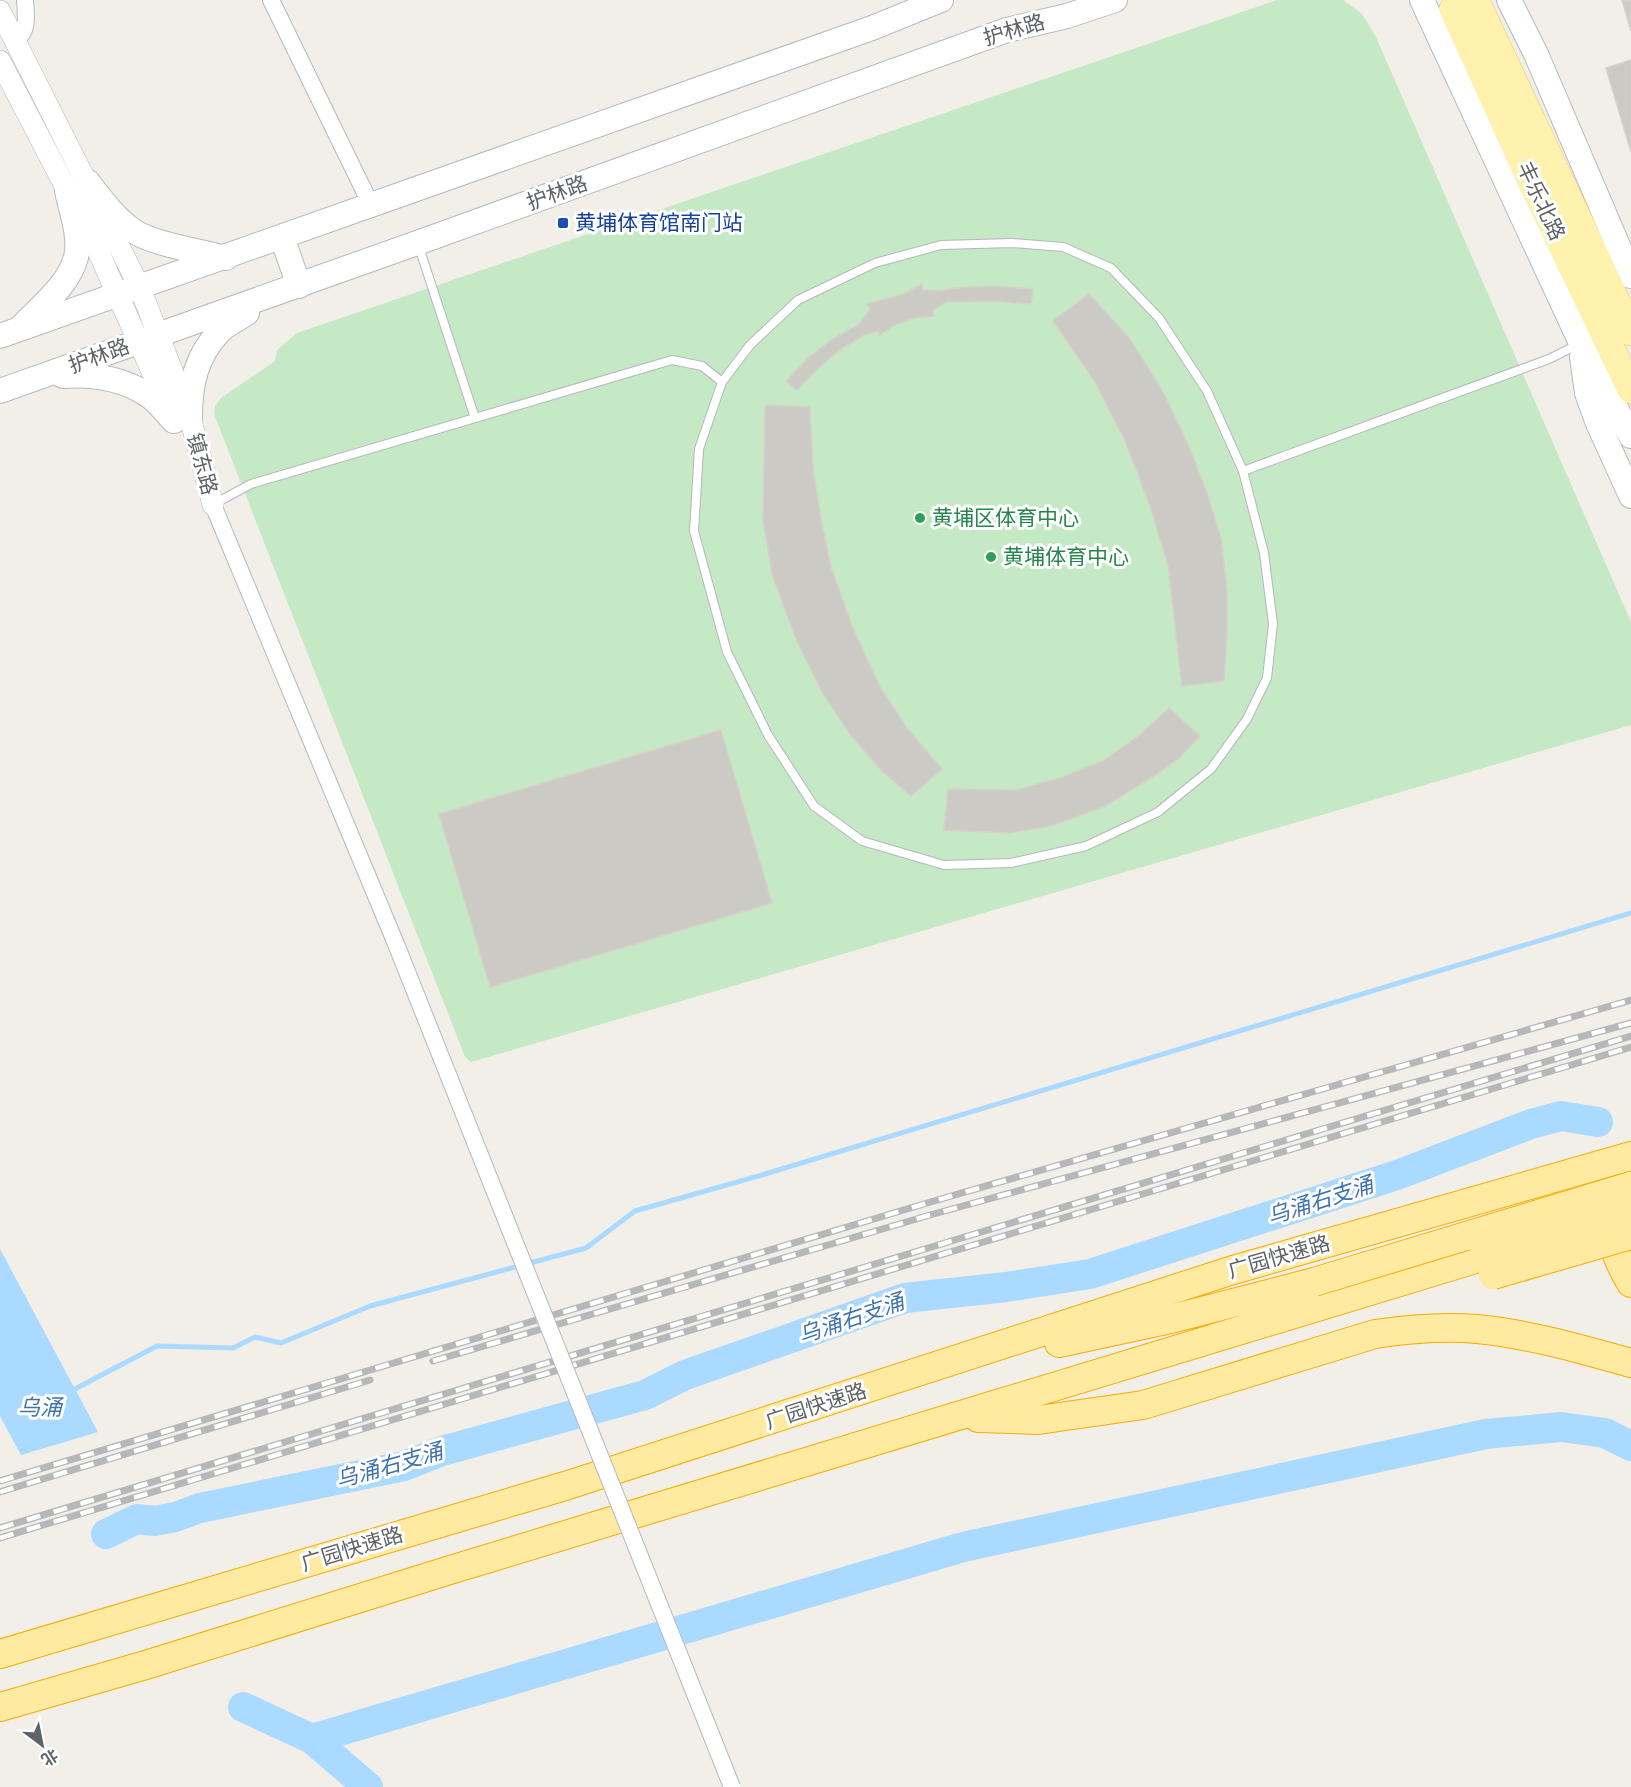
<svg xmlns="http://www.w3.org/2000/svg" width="1631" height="1787" viewBox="0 0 1631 1787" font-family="Jost,'Noto Sans SC',sans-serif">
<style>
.green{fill:#c5e8c5}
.water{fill:#aadaff}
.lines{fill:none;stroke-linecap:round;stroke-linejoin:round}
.stream{stroke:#aadaff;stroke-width:5}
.river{stroke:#aadaff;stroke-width:30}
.building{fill:#cccac5;stroke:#d6d1c6;stroke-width:1.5}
.service-casing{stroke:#b5b8bc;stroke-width:10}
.minor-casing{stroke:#b5b8bc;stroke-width:18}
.tertiary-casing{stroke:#b5b8bc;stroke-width:22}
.secondary-casing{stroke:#b6babf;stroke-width:26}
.primary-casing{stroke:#f2c960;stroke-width:28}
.trunk-casing{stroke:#f9ab00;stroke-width:30}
.service{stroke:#fff;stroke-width:8}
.minor{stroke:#fff;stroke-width:16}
.tertiary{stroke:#fff;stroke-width:21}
.secondary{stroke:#fff;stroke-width:24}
.primary{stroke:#fff2af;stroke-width:27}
.trunk{stroke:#feeaa1;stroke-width:28}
.rail-casing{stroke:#b6b7b8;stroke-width:7}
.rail{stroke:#fff;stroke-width:4.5;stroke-dasharray:14;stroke-linecap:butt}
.minor-bridge-casing{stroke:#b5b8bc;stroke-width:18;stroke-linecap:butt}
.trunk-bridge-casing{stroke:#f9ab00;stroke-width:30;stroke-linecap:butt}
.minor-bridge{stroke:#fff;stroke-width:16}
.trunk-bridge{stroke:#feeaa1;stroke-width:28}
.transit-dot{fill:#1a4fb4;stroke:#fff;stroke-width:2}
.leisure-dot{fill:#2e9e5b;stroke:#fff;stroke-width:2}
.labels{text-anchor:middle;stroke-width:6;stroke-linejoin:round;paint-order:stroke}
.street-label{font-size:21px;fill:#5f6368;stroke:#fff}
.transit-label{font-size:21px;fill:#164399;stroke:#fff;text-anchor:start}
.leisure-label{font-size:21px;fill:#27864d;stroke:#fff;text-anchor:start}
.water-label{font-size:22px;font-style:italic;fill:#4174aa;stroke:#fff}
</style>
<rect width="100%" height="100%" fill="#f1efe8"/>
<path class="green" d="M1277,0H1343L1362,14L1376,37L1631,622V725L471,1062L465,1057L214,414L215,406L221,398L275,361L277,350L297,333Z"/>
<path class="water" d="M0,1249L98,1432L21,1455L0,1416Z"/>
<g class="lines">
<path class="stream" d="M71,1391L157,1346L233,1348L255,1337L281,1343L370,1306L586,1248L635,1211L765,1174L1631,913"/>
<path class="river" d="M106,1534L137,1519L155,1521L175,1517L200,1508L404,1466L442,1451L645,1395L685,1375L905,1298L1006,1287L1090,1274L1397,1175L1531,1124L1561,1116L1598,1122
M243,1707L312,1739L368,1787
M312,1739L963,1547L1486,1434L1561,1427L1605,1433L1631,1446"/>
</g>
<path class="building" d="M1622,0H1631V31Z
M1631,60V152L1606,68Z
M922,284L923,290L944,291L954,288L993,286L1033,289L1031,304L995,301L946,302L932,311L934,316L913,318L893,326L880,335L878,331L864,335L841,349L817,369L797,390L786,381L808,358L831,340L859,324L870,309L867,304L904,294Z
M1089,294L1130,339L1162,390L1188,444L1207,493L1221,538L1227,591V636L1224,681L1182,686L1168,565L1150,506L1125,441L1095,382L1053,321Z
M765,405L810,407L813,469L822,525L831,567L852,626L880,687L907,728L942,769L911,796L882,771L852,737L823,694L795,637L772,574L763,519Z
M1169,708L1200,736L1178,759L1148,780L1105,806L1051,826L1009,833L944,830L948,789L1016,790L1060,778L1103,761L1141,734Z
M721,730L772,903L490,987L439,814Z"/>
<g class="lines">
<g class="service-casing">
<path id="service" d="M1012,243L1063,247L1111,268L1159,318L1207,391L1243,471L1264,553L1273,624L1267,678L1247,719L1211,769L1158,812L1086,846L1011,863L944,865L862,841L814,806L768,735L727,652L694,531L699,449L722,382L750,345L798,300L875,263L941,245Z
M418,244L475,418
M1243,471L1549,359L1579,344
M214,504L251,484L672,360L702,366L722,382"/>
</g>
<g class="minor-casing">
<path id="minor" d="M271,0L371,205
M15,42C29,30 26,17 25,0
M213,505L396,944"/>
</g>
<g class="tertiary-casing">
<path id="tertiary" d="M0,11L140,288L190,417L213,505
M0,61L94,242L171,414"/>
</g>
<g class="secondary-casing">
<path id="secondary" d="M1422,0L1581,343L1631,436
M1509,0L1536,54L1631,276
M88,182C101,199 114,217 132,230C151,244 201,251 226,258
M282,237L299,286
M21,327C40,307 69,285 76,257C81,237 71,211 67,191
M0,336L872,28L941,0
M1582,357L1587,393L1597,421L1631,496
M63,376C93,374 121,378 146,394C157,400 165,412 174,421
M0,391L417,243L1007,30L1067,16L1115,0
M190,417C190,384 196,356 220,331C227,324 238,319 247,313"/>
</g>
<g class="primary-casing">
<path id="primary" d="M1476,1L1631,332
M1453,9L1530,179L1631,390"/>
</g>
<g class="trunk-casing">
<path id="trunk" d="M1612,1218C1609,1242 1619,1263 1631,1283
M1059,1343L1175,1318L1314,1282
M978,1418L1038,1420L1143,1405L1375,1334C1409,1329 1443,1326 1477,1329C1529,1334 1581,1349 1631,1363
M0,1654L565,1486L1233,1270L1631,1156
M0,1707L149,1664L450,1570L1482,1257"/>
</g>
<use href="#service" class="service"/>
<use href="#minor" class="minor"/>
<use href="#tertiary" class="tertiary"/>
<use href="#secondary" class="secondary"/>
<use href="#primary" class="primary"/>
<use href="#trunk" class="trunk"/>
<g class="rail-casing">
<path id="rail" d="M433,1361L930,1215L1631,1023
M0,1481L927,1203L1631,1000
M0,1492L370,1380
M0,1528L1631,1036
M0,1538L1631,1047"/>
</g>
<use href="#rail" class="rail"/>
<g class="minor-bridge-casing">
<path id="minor-bridge" d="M396,944L732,1787"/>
</g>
<g class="trunk-bridge-casing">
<path id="trunk-bridge" d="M1482,1257L1631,1212
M1493,1275L1631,1235
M1314,1282L1631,1186"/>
</g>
<use href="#minor-bridge" class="minor-bridge"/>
<use href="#trunk-bridge" class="trunk-bridge"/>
</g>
<rect class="transit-dot" x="557" y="217" width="12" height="12" rx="3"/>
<g class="leisure-dot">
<circle cx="920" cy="518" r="6"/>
<circle cx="991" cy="557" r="6"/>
</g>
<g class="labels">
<g class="street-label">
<text transform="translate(1014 30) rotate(-16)" y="7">护林路</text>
<text transform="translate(557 193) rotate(-20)" y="7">护林路</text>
<text transform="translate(1541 201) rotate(65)" y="7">丰乐北路</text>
<text transform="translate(99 356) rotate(-20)" y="7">护林路</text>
<text transform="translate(202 464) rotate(75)" y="7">镇东路</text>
<text transform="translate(1279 1257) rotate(-16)" y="7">广园快速路</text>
<text transform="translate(816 1406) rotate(-18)" y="7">广园快速路</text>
<text transform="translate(352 1549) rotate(-17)" y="7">广园快速路</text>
</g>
<g class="transit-label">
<text x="575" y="230">黄埔体育馆南门站</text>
</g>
<g class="leisure-label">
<text x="932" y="525">黄埔区体育中心</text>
<text x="1003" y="564">黄埔体育中心</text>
</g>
<g class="water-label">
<text transform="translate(1320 1200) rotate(-18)" y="8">乌涌右支涌</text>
<text transform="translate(851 1318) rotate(-19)" y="8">乌涌右支涌</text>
<text x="40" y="1415">乌涌</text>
<text transform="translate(389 1465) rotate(-16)" y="8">乌涌右支涌</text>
</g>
</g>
<g transform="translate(42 1745) rotate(148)" stroke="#ffffff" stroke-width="4.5" paint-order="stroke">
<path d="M0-4.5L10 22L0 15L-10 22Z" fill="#5f6368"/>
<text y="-9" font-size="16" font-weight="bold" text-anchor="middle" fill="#5f6368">北</text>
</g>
</svg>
